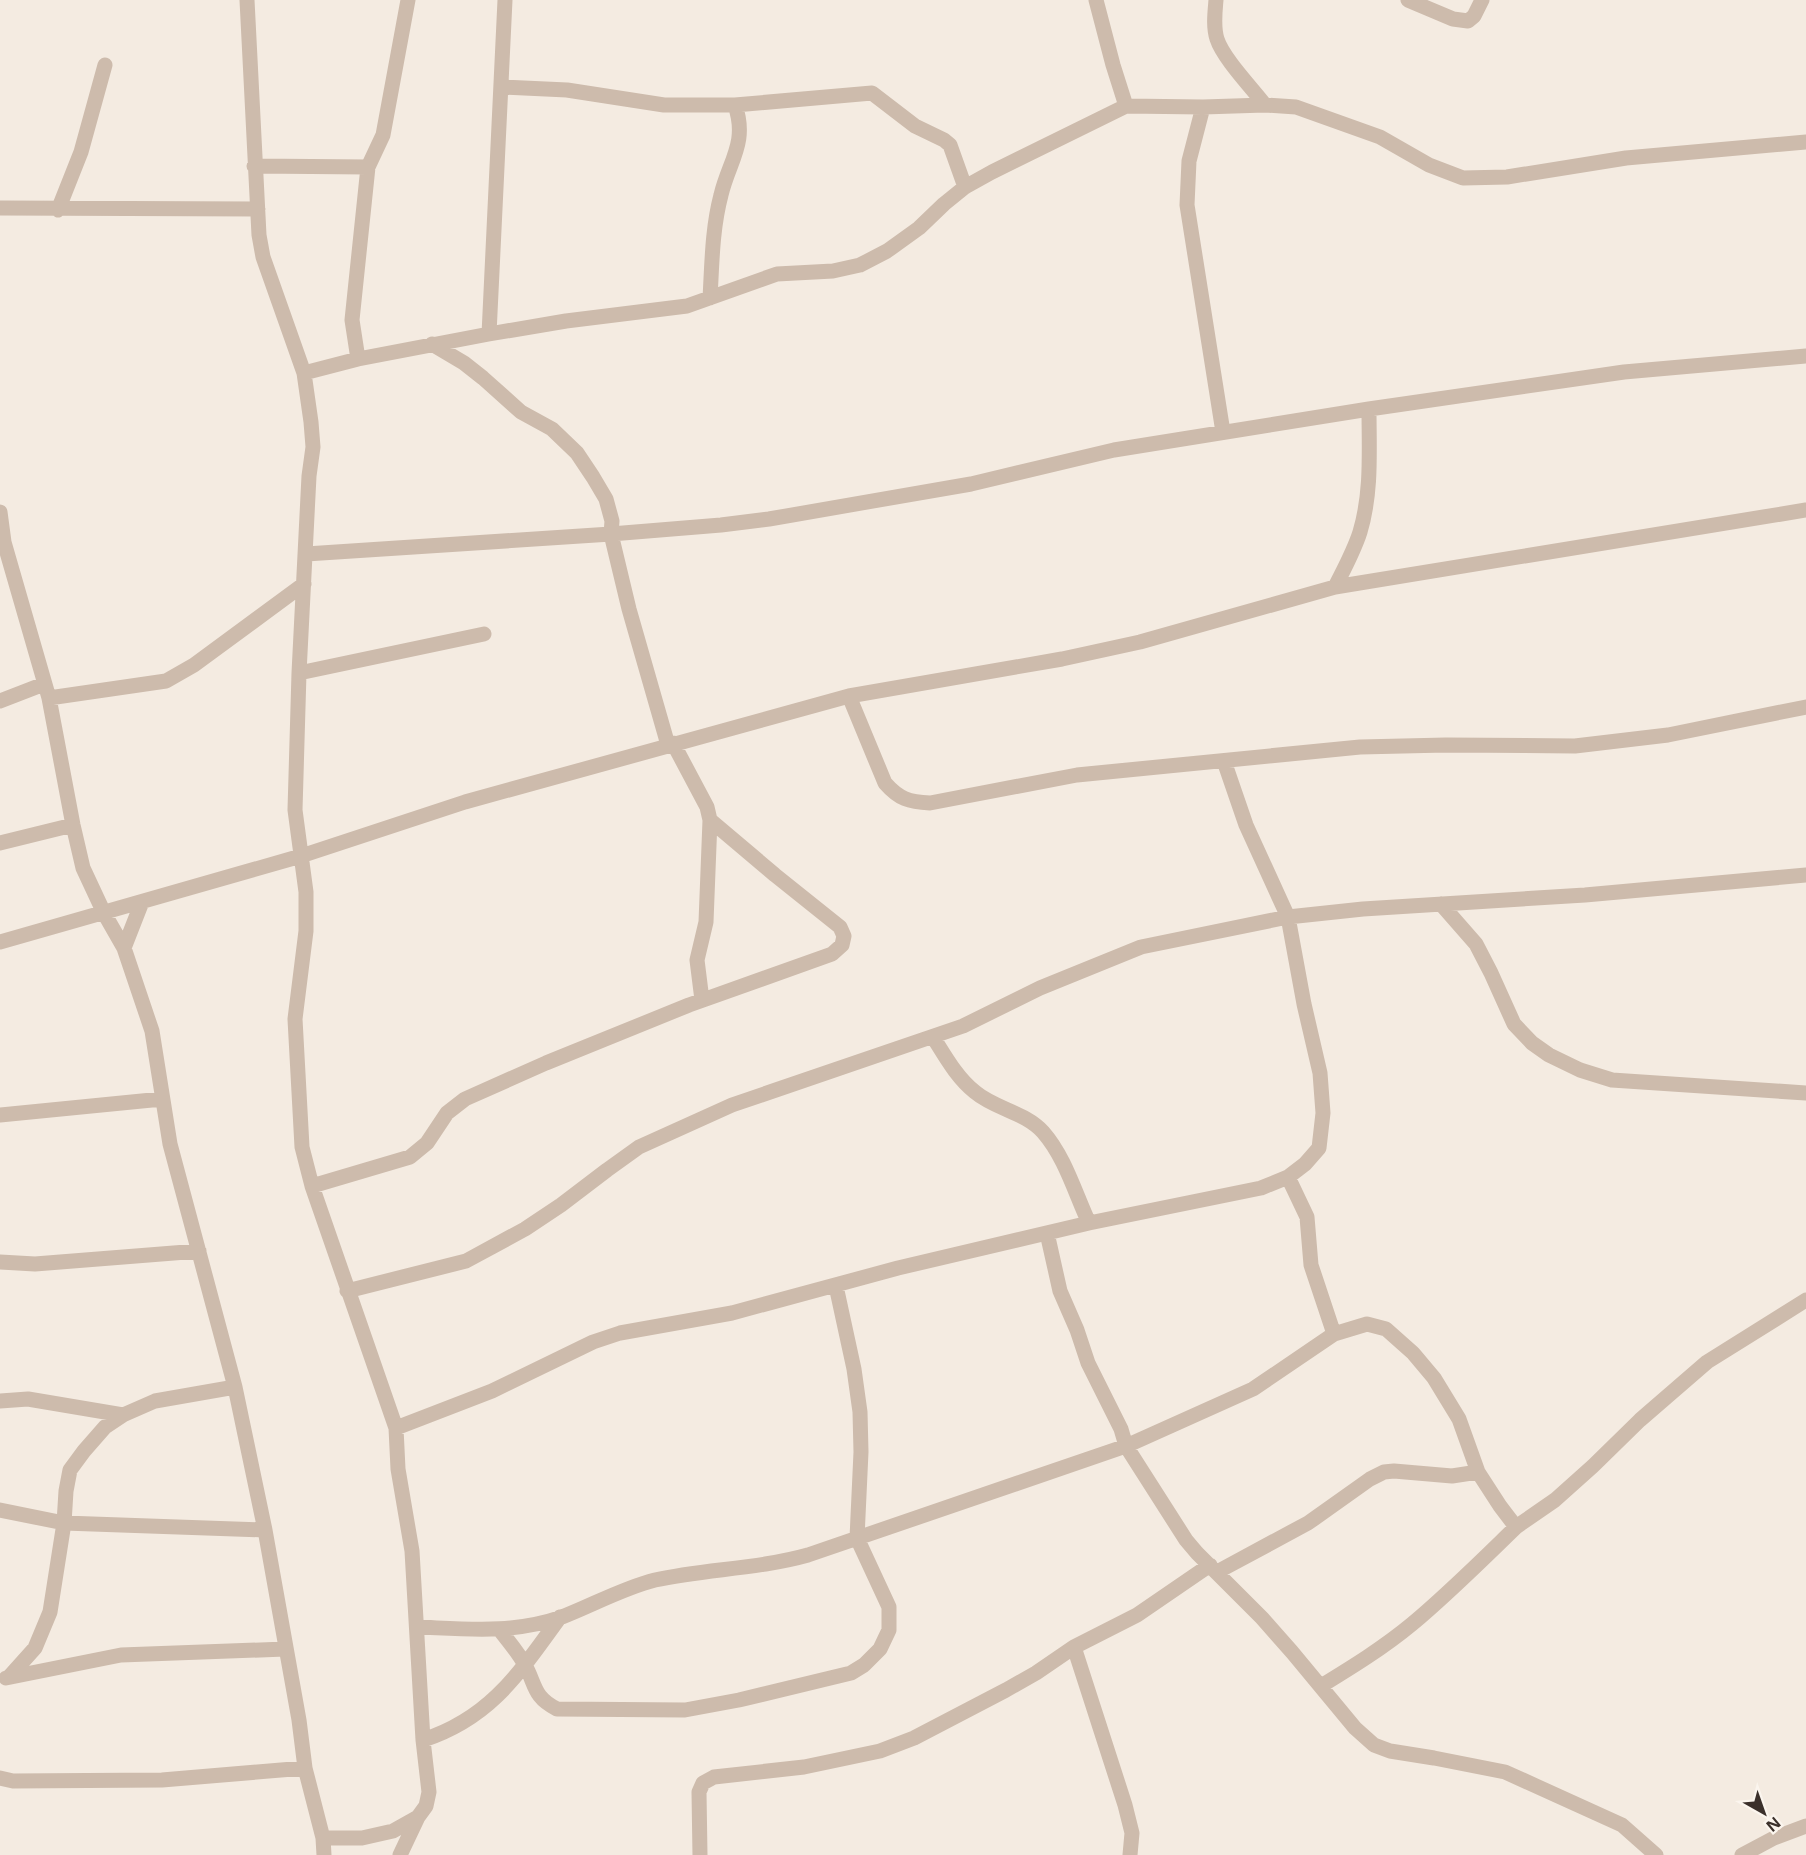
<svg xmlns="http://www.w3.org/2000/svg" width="1806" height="1855" viewBox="0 0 1806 1855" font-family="'Open Sans',sans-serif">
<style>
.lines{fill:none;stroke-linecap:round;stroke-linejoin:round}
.minor{stroke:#cdbbac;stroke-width:15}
</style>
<rect width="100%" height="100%" fill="#f4ebe1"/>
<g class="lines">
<path class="minor" d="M247,0L259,235L263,257L304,373L311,422L313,447L309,476L299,673L295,810L306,892V931L295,1019L302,1147L312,1186L396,1428L398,1469L412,1551L423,1740L429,1792L426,1806L418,1817L393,1831L362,1838H323
M1096,0L1113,65L1126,106
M1216,0C1215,12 1213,27 1217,39C1223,58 1252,88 1265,105
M1408,0L1453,19L1468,21L1474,16L1482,0
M502,87L567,90L664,105H735L872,93L915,126L944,140L950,145L965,187
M1203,107L1189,161L1187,205L1223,432
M254,166L368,167L383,135L408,0
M0,208L258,209
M58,210L81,152L105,65
M710,298C712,264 712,229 721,195C729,161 748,143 735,105
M489,334L505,0
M432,344L464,363L483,378L521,412L552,429L577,453L593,477L606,499L612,521L611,534L629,609L668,745
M358,359L352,320L368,167
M304,373L358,359L489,334L566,321L687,306L777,274L833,271L860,265L887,251L919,228L944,204L965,187L992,172L1126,106L1203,107L1265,105L1296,107L1380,137L1429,165L1463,178L1507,177L1626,158L1806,142
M0,512L4,542L49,698L73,825L83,868L104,913L124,948L152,1031L170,1144L235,1387L265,1530L299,1720L305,1768L323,1838L324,1855
M306,554L611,534L721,525L769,519L971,484L1114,450L1369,409L1624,372L1806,356
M1335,587C1344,569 1354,551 1360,532C1372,492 1369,450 1369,409
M299,673L484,634
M849,696L885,783C899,799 909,802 930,803L1077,775L1360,747L1446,745L1575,746L1668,735L1806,707
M49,698L166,681L194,665L304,584
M0,701L44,684
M673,743L707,807L710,820L706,922L697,960L702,1000
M0,843L73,825
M1441,904L1476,944L1491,973L1514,1024L1532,1043L1549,1055L1580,1070L1612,1080L1806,1093
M0,942L301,856L465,802L849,696L1062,659L1140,642L1335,587L1806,510
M124,948L142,902
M933,1037C945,1056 957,1078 975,1092C995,1109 1025,1112 1043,1132C1065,1157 1075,1193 1089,1223
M0,1115L162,1099
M1288,1177L1307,1217L1311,1265L1334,1334
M312,1186L410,1157L427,1143L447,1113L465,1099L546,1063L689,1005L832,954L842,945L844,936L840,927L775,875L710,820
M1047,1233L1060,1291L1077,1330L1088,1363L1121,1429L1126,1446L1186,1540L1197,1553L1262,1618L1292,1652L1355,1728L1374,1745L1390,1751L1434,1758L1505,1772L1622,1825L1656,1855
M0,1262L35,1264L199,1251
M347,1291L466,1261L525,1229L561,1205L607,1170L639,1147L732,1105L963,1026L1040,988L1141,947L1288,917L1363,909L1585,895L1806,875
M0,1401L28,1399L123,1415
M396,1428L492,1391L593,1342L620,1333L732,1313L898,1268L1089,1223L1261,1188L1288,1177L1305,1164L1319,1148L1323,1113L1320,1073L1304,1004L1288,917L1246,825L1224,761
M0,1510L64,1523L265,1530
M1217,1572L1308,1523L1370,1479L1384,1472L1394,1471L1452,1476L1478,1472
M417,1627C468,1629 513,1634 562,1617C593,1605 623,1588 655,1580C705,1569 758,1569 808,1555L1126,1446L1253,1389L1334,1334L1367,1324L1386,1329L1413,1353L1434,1378L1459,1419L1478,1472L1500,1506L1516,1527L1555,1500L1593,1466L1640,1420L1707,1362L1806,1300
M500,1630C508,1641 518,1652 525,1665C536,1685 533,1697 557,1709L685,1710L739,1700L851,1673L864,1665L880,1649L889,1630V1607L857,1538L861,1452L860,1412L854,1369L836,1286
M1074,1647L1125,1805L1132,1833L1130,1855
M9,1677L35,1648L50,1612L64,1523L66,1491L70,1470L84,1451L105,1427L123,1415L155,1401L235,1387
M6,1678L121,1655L285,1649
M1321,1686C1352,1667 1383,1648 1412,1624C1448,1594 1482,1560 1516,1527
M423,1740C491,1718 520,1672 560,1617
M0,1778L13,1781L162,1780L305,1768
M400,1855L418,1817
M700,1855L699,1792L703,1783L714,1777L804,1767L880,1751L914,1738L1006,1690L1036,1673L1074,1647L1137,1615L1210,1565
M1742,1855L1774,1838L1806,1826"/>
</g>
<g transform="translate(1764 1813) rotate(140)" stroke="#fbf5ee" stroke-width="4.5" paint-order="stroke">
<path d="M0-4.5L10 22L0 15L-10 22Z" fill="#3b302b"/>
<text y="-9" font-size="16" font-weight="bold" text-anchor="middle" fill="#3b302b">N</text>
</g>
</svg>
